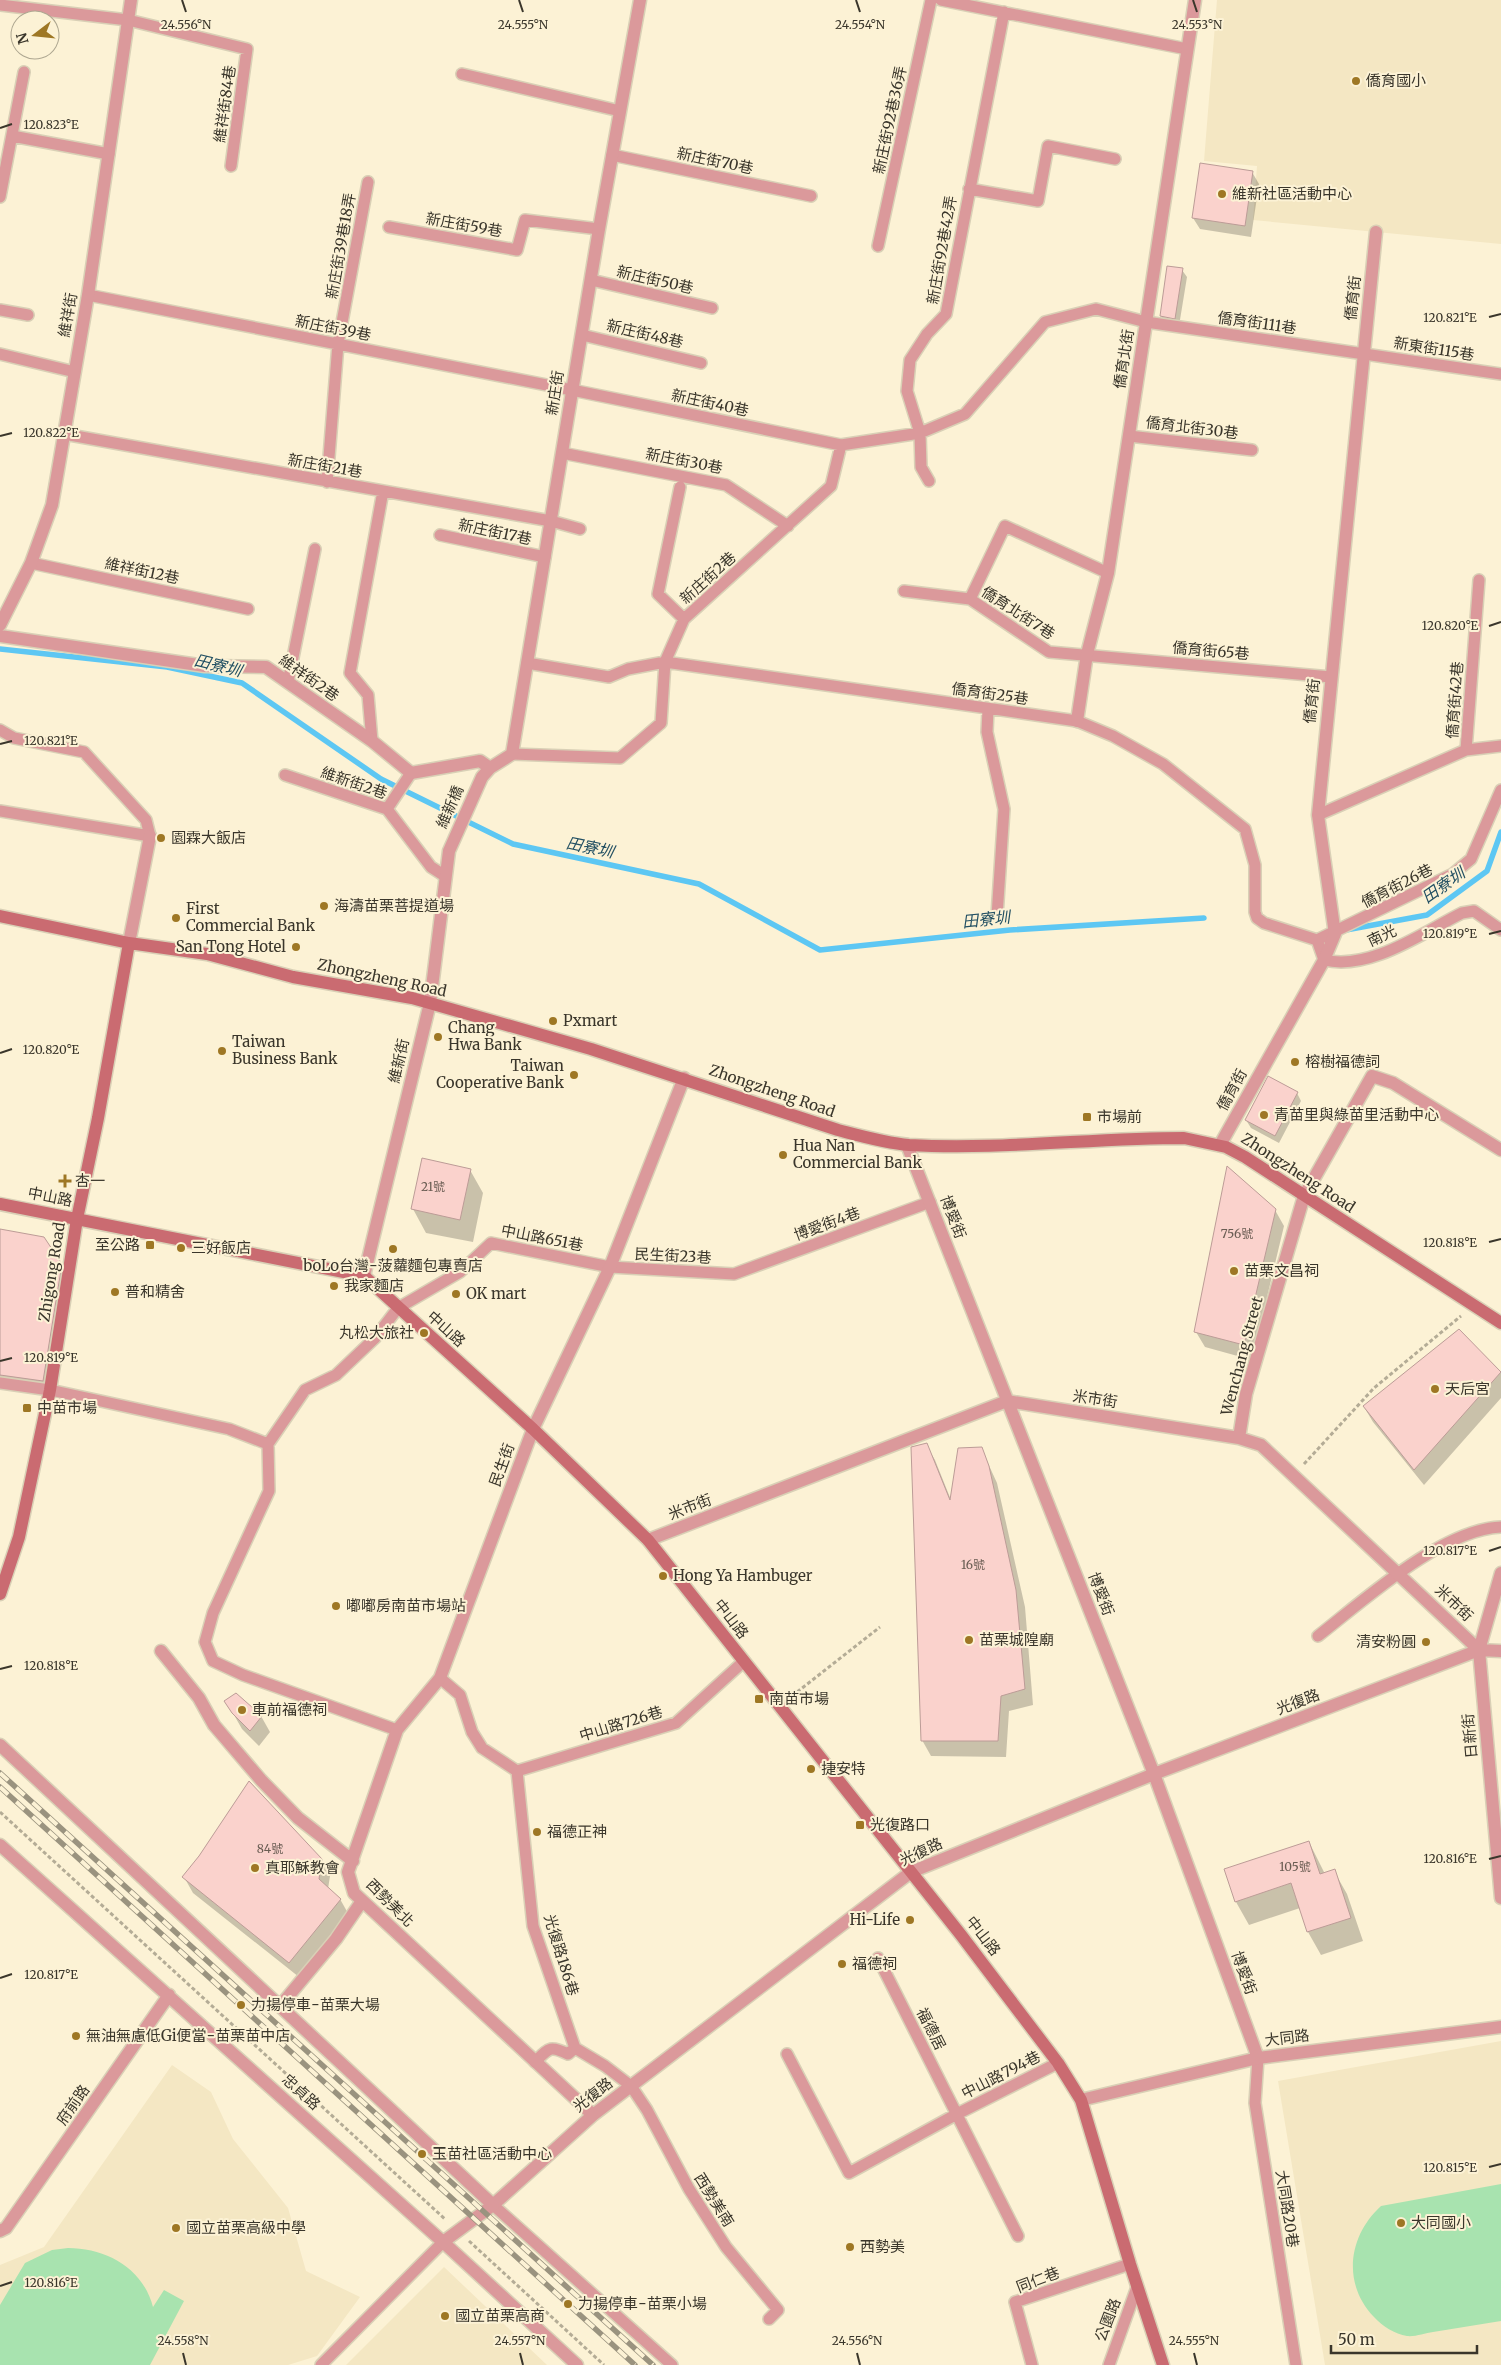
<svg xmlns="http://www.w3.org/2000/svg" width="1501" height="2365" viewBox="0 0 1501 2365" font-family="Merriweather,'Noto Sans TC',serif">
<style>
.built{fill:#f4e7c3}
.green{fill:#a8e3af}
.shadow{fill:#0003}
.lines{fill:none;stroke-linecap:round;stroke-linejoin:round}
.stream{stroke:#5dc7f3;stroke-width:5.5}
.building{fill:#fad2cc;stroke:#bc9c97}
.lane-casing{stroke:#d9d0b6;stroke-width:14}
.street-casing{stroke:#d9d0b6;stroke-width:15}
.secondary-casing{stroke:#d9d0b6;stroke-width:15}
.path{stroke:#b4ac96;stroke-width:3;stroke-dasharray:4 2.5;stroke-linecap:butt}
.lane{stroke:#db999b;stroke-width:11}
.street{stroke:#db999b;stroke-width:12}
.secondary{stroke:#ca6b71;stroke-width:12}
.rail-casing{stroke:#9a937f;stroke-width:5.5}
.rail{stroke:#fcf2d5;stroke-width:4;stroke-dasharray:11;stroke-linecap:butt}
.ticks{fill:none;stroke:#3a362b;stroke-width:2}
.poi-dot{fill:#9e7724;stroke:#fcf2d5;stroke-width:2}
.labels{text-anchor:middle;stroke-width:4;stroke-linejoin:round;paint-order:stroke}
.number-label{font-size:12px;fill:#6a5d53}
.poi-label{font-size:15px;fill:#3a362b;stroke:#fcf2d5;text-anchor:start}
.street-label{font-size:15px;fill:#3a362b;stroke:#fcf2d5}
.water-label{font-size:16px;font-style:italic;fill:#235063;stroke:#fcf2d5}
.ticks-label{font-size:12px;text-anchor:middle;fill:#3a362b;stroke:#fcf2d5;stroke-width:4;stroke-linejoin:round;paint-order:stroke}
</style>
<rect width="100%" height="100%" fill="#fcf2d5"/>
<path class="built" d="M1217,0H1501V244L1253,220L1257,166L1204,161Z
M1501,2041V2365H1325L1278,2081Z
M172,2065L211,2092L233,2139L288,2208L306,2271L360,2297L317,2356L288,2365H0V2265L44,2247Z
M444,2267L547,2365H346Z"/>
<path class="green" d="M1501,2184V2321C1478,2325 1456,2328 1433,2332C1425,2333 1415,2337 1407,2336C1395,2334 1382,2326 1374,2317C1342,2284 1348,2236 1381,2206Z
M68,2248C106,2248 143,2268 153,2307L164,2290L184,2301L150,2365H0V2305L25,2263L52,2250Z"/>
<path class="shadow" d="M1252,172L1259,184L1251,237L1200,229L1193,218Z
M1182,270L1187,277L1179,326L1166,324L1161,316Z
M1297,1093L1301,1101L1279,1143L1251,1128L1246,1120Z
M470,1170L483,1193L473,1242L426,1233L413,1209Z
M1275,1210L1284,1226L1252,1360L1205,1347L1196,1332Z
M0,1230L61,1265L70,1281L52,1397L0,1388Z
M1501,1372V1398L1424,1485L1373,1422L1364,1407Z
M926,1445L935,1460L951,1500L981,1448L997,1483L1025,1607L1033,1705L1009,1711L1006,1757L931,1756L922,1740Z
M226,1701L261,1716L270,1732L259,1746L242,1729Z
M1309,1842L1325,1874L1334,1871L1347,1894L1363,1941L1321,1955L1308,1932L1300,1908L1249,1925L1236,1902L1225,1870Z
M321,1860L330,1876L328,1889L340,1899L349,1915L299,1977L193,1893L184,1877Z"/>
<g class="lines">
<path class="stream" d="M0,649L167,667L242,683L381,779L513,844L699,884L820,950L1010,930L1204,918
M1346,930L1427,915L1487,871L1501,832"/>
</g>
<path class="building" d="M1200,163L1253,171L1245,226L1192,218Z
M1167,266L1183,268L1175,319L1160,316Z
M1268,1076L1298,1092L1275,1136L1245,1120Z
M422,1158L471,1169L460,1220L411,1209Z
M1227,1166L1276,1209L1244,1345L1194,1332Z
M0,1229L44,1237L62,1264L43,1381L0,1375Z
M1459,1329L1501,1372L1414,1470L1363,1406Z
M927,1443L950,1500L958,1448L982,1447L989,1466L1016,1590L1025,1689L1001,1696L998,1741H921L911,1447Z
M236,1693L262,1716L250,1731L232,1713L224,1701Z
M249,1781L322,1859L319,1879L341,1899L289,1963L182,1877L199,1856Z
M1309,1841L1320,1874L1335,1869L1351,1918L1307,1932L1291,1883L1235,1902L1224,1869Z"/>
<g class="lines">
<g class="lane-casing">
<path id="lane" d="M941,0L1187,49
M0,5L128,20L247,49L231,166
M462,74L620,111
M12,136L109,154
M612,155L811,196
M969,189L1038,201L1048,146L1115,159
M0,197L24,72
M389,227L517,250L525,220L599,229
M878,246L931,0
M591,280L712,308
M88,295L572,390L841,445L920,433L965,414L1045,322L1096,309L1146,322L1501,374
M0,310L28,315
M582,335L701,363
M0,354L75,372
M64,434L551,521L580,529
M1129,436L1252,450
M562,453L726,485L788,526
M929,481L921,467L920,433L907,391L910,360L927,334L946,314L1004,12
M327,482L338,344L368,182
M680,487L658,594L684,619
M440,535L545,557
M31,563L248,609
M904,591L970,599L1049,652L1331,677
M970,599L1005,526L1108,573
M527,663L609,677L628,669L665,662L1077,721L1113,736L1163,764L1245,829L1255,865V912L1257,918L1264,923L1317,940L1324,960C1370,971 1422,933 1462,913L1474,911L1501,930
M288,682L315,549
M988,709L987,732L1004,809L997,916
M0,730L14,738L84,752L146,820L150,836L0,811
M372,741L368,695L350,673L383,491
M1466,750L1501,746
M512,754L620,758L661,723L665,662L684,619L831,486L841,445
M285,775L387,809L431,867L445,876
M387,809L411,773
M1318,815L1466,750L1479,580
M1317,940L1453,874L1471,859L1501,790
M0,1383L50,1390L229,1429L268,1444L269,1491L213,1613L205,1642L213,1661L243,1675L397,1730
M268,1444L305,1390L336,1375L375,1338L398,1308L460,1272L491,1243L610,1267L734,1274L930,1202
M1318,1636C1363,1601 1442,1529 1501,1527
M440,1678L460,1695L472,1732L482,1748L517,1771
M517,1771L533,1926L575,2048L605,2066L631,2086L647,2110L689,2189L726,2247L778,2310L769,2319
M517,1771L676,1723L743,1662
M878,1958L1018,2236
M787,2054L849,2173L957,2114L1058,2063
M1258,2058L1255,2103L1296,2365
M535,2062C549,2048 550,2045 568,2054L575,2048
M493,2205L672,2365
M321,2365L443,2242
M1032,2365L1015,2302L1130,2264
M1109,2365L1137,2287"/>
</g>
<g class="street-casing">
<path id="street" d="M0,625L31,563L52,505L88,295L131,0
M0,636L205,666L266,667L372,741L411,773L480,761L490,768
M1077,721L1087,654L1108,573L1195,0
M129,943L150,836
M907,1145L1154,1774L1258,2058
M1220,1145L1324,960L1335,934L1318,815L1376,232
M364,1276L430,1003L449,851L482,777L490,768L512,754L599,229L640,0
M1239,1438L1246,1394L1304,1196L1372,1076L1393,1083L1501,1150
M648,1540L1007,1401L1239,1438L1261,1445L1479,1650
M1501,1573L1479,1650L1501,1898
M161,1651L199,1698L214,1725L261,1780L298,1818L353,1861
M0,1745L493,2205
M0,1845L443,2242L577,2365
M281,2005L336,1939L362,1901
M1081,2100L1258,2058L1501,2027
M593,2115L354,1893L348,1872L397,1730L440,1678L533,1429L610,1267L684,1078
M0,2231L6,2228L169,1995
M443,2242L493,2205L593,2115L911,1872L1154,1774L1479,1650L1501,1651"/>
</g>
<g class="secondary-casing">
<path id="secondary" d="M0,916L129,943L207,954L293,977L412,998L591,1049L838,1130C861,1136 885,1143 909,1145C1000,1150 1093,1138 1184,1138L1226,1147L1245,1157L1501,1323
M0,1204L364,1276L533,1429L648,1540L961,1935L1058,2063L1081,2100L1130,2264L1163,2365
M0,1594L19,1537L50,1390L77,1219L98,1118L129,943"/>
</g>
<path class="path" d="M1304,1464L1374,1388L1461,1316
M792,1696L880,1627
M0,1812L446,2220
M469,2241L604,2365"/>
<use href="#lane" class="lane"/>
<use href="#street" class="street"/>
<use href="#secondary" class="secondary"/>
<g class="rail-casing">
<path id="rail" d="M0,1773L653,2365
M0,1787L635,2365"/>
</g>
<use href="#rail" class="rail"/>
</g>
<path class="ticks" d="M182,0L186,12M519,0L523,12M856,0L860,12M1193,0L1197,12M0,128L12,124M1489,317L1501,314M0,436L12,433M1489,626L1501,622M0,744L12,741M1489,934L1501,931M0,1053L12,1049M1489,1242L1501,1239M0,1361L12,1358M1489,1551L1501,1547M0,1669L12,1666M1489,1859L1501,1856M0,1978L12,1974M1489,2167L1501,2164M0,2286L12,2282M183,2353L186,2365M520,2353L523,2365M857,2353L860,2365M1194,2353L1197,2365"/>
<g class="poi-dot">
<circle cx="1356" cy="81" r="5"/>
<circle cx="1222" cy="194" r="5"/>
<circle cx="161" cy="838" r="5"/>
<circle cx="324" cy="906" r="5"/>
<circle cx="176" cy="918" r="5"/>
<circle cx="296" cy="947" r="5"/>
<circle cx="553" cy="1021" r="5"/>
<circle cx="438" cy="1037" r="5"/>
<circle cx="222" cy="1051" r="5"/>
<circle cx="1295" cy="1062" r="5"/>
<circle cx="574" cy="1075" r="5"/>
<circle cx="1264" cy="1115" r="5"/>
<rect x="1082" y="1112" width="10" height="10" rx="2.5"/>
<circle cx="783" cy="1155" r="5"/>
<path d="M62.5 1173.5h5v5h5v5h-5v5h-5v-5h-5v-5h5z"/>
<rect x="145" y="1240" width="10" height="10" rx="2.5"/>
<circle cx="181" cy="1248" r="5"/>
<circle cx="393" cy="1249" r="5"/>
<circle cx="1234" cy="1271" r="5"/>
<circle cx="334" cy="1286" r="5"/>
<circle cx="115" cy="1292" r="5"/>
<circle cx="456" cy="1294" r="5"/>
<circle cx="424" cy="1333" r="5"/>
<circle cx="1435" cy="1389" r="5"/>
<rect x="22" y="1403" width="10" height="10" rx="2.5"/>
<circle cx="663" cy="1576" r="5"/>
<circle cx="336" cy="1606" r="5"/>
<circle cx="969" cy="1640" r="5"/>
<circle cx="1426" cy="1642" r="5"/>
<rect x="754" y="1694" width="10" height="10" rx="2.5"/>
<circle cx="242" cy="1710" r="5"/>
<circle cx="811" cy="1769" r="5"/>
<rect x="855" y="1820" width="10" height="10" rx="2.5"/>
<circle cx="537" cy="1832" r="5"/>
<circle cx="255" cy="1868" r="5"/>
<circle cx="910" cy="1920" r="5"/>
<circle cx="842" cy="1964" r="5"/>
<circle cx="241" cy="2005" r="5"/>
<circle cx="76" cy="2036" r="5"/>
<circle cx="422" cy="2154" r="5"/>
<circle cx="1401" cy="2223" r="5"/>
<circle cx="176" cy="2228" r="5"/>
<circle cx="850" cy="2247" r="5"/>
<circle cx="568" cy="2304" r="5"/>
<circle cx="445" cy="2316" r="5"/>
</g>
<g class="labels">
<g class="number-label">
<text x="433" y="1191">21號</text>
<text x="1237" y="1238">756號</text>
<text x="973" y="1569">16號</text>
<text x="270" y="1853">84號</text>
<text x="1295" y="1871">105號</text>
</g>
<g class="poi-label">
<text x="1366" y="86">僑育國小</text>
<text x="1232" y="199">維新社區活動中心</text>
<text x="171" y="843">園霖大飯店</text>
<text x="334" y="911">海濤苗栗菩提道場</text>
<text x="186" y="914">First<tspan x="186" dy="17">Commercial Bank</tspan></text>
<text x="286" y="952" text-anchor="end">San Tong Hotel</text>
<text x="563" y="1026">Pxmart</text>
<text x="448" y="1033">Chang<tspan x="448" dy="17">Hwa Bank</tspan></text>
<text x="232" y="1047">Taiwan<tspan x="232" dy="17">Business Bank</tspan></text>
<text x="1305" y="1067">榕樹福德詞</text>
<text x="564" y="1071" text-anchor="end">Taiwan<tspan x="564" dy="17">Cooperative Bank</tspan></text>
<text x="1274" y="1120">青苗里與綠苗里活動中心</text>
<text x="1097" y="1122">市場前</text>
<text x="793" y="1151">Hua Nan<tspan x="793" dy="17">Commercial Bank</tspan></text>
<text x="75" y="1186">杏一</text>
<text x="140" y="1250" text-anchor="end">至公路</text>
<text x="191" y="1253">三好飯店</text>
<text x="393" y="1271" text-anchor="middle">boLo台灣-菠蘿麵包專賣店</text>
<text x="1244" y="1276">苗栗文昌祠</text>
<text x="344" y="1291">我家麵店</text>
<text x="125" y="1297">普和精舍</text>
<text x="466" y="1299">OK mart</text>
<text x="414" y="1338" text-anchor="end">丸松大旅社</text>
<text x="1445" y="1394">天后宮</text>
<text x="37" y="1413">中苗市場</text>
<text x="673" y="1581">Hong Ya Hambuger</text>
<text x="346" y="1611">嘟嘟房南苗市場站</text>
<text x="979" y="1645">苗栗城隍廟</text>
<text x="1416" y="1647" text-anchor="end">清安粉圓</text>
<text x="769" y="1704">南苗市場</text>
<text x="252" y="1715">車前福德祠</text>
<text x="821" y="1774">捷安特</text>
<text x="870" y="1830">光復路口</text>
<text x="547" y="1837">福德正神</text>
<text x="265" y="1873">真耶穌教會</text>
<text x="900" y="1925" text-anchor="end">Hi-Life</text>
<text x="852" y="1969">福德祠</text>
<text x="251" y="2010">力揚停車-苗栗大場</text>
<text x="86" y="2041">無油無慮低Gi便當-苗栗苗中店</text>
<text x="432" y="2159">玉苗社區活動中心</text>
<text x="1411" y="2228">大同國小</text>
<text x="186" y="2233">國立苗栗高級中學</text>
<text x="860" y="2252">西勢美</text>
<text x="578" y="2309">力揚停車-苗栗小場</text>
<text x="455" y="2321">國立苗栗高商</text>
</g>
<g class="street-label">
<text transform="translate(225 104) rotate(-82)" y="5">維祥街84巷</text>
<text transform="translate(890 120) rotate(-78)" y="5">新庄街92巷36弄</text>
<text transform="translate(715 161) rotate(12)" y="5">新庄街70巷</text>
<text transform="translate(464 225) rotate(10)" y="5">新庄街59巷</text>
<text transform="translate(341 246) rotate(-80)" y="5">新庄街39巷18弄</text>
<text transform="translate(942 250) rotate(-80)" y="5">新庄街92巷42弄</text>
<text transform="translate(655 280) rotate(13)" y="5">新庄街50巷</text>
<text transform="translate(1353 298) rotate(-84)" y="5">僑育街</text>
<text transform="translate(68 315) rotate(-80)" y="5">維祥街</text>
<text transform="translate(1257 323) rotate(8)" y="5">僑育街111巷</text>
<text transform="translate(333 328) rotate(11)" y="5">新庄街39巷</text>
<text transform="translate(645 334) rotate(13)" y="5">新庄街48巷</text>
<text transform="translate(1434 349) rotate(9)" y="5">新東街115巷</text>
<text transform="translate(1124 359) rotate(-81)" y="5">僑育北街</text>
<text transform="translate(555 393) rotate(-81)" y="5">新庄街</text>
<text transform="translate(710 403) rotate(12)" y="5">新庄街40巷</text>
<text transform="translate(1192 428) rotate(7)" y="5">僑育北街30巷</text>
<text transform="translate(684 461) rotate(11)" y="5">新庄街30巷</text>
<text transform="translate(325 466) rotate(10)" y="5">新庄街21巷</text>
<text transform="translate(495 532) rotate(12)" y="5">新庄街17巷</text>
<text transform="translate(142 571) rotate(12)" y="5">維祥街12巷</text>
<text transform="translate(708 578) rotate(-42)" y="5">新庄街2巷</text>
<text transform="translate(1018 613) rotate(33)" y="5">僑育北街7巷</text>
<text transform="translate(1211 651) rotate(5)" y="5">僑育街65巷</text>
<text transform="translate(309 678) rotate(35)" y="5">維祥街2巷</text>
<text transform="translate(990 694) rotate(8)" y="5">僑育街25巷</text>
<text transform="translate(1455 700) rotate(-86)" y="5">僑育街42巷</text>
<text transform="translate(1312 701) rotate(-84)" y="5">僑育街</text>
<text transform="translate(354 783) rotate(19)" y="5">維新街2巷</text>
<text transform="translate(450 807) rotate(-66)" y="5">維新橋</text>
<text transform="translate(1397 886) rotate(-27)" y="5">僑育街26巷</text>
<text transform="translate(1382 936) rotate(-25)" y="5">南光</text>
<text transform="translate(382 978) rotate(12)" y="5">Zhongzheng Road</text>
<text transform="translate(399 1061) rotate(-77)" y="5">維新街</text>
<text transform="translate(1232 1090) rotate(-61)" y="5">僑育街</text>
<text transform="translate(772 1091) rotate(19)" y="5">Zhongzheng Road</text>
<text transform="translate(1298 1173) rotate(33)" y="5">Zhongzheng Road</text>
<text transform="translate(50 1197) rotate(11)" y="5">中山路</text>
<text transform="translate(953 1217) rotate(69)" y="5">博愛街</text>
<text transform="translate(827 1224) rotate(-20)" y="5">博愛街4巷</text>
<text transform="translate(542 1238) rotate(11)" y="5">中山路651巷</text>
<text transform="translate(673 1256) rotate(3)" y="5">民生街23巷</text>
<text transform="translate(52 1272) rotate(-81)" y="5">Zhigong Road</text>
<text transform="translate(446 1329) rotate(42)" y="5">中山路</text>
<text transform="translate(1242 1356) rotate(-75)" y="5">Wenchang Street</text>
<text transform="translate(1095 1399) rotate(9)" y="5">米市街</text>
<text transform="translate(502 1465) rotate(-70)" y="5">民生街</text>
<text transform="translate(690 1507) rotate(-21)" y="5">米市街</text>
<text transform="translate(1101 1594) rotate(69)" y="5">博愛街</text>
<text transform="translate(1454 1603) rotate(44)" y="5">米市街</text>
<text transform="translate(731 1619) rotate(52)" y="5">中山路</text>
<text transform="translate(1298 1702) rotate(-21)" y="5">光復路</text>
<text transform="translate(621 1724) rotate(-17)" y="5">中山路726巷</text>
<text transform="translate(1470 1736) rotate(-95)" y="5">日新街</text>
<text transform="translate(921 1852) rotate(-25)" y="5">光復路</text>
<text transform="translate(390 1903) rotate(45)" y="5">西勢美北</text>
<text transform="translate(983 1936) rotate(52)" y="5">中山路</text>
<text transform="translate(561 1955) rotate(73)" y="5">光復路186巷</text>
<text transform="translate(1244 1973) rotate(70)" y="5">博愛街</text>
<text transform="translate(931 2029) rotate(63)" y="5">福德居</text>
<text transform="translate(1287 2038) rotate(-7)" y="5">大同路</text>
<text transform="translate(1001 2075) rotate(-27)" y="5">中山路794巷</text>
<text transform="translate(301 2092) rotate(42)" y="5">忠貞路</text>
<text transform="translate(593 2095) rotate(-38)" y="5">光復路</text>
<text transform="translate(73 2105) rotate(-55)" y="5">府前路</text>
<text transform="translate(714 2200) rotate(58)" y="5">西勢美南</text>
<text transform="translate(1287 2209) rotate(81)" y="5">大同路20巷</text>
<text transform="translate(1038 2280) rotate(-21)" y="5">同仁巷</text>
<text transform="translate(1108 2320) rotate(-69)" y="5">公園路</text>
</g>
<g class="water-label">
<text transform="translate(218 665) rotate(14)" y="6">田寮圳</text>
<text transform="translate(590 847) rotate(12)" y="6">田寮圳</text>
<text transform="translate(1443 885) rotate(-35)" y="6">田寮圳</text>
<text transform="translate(986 919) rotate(-6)" y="6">田寮圳</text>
</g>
</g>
<g class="ticks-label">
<text x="186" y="29">24.556°N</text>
<text x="523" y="29">24.555°N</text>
<text x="860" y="29">24.554°N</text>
<text x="1197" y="29">24.553°N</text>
<text x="51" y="129">120.823°E</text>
<text x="1450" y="322">120.821°E</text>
<text x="51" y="437">120.822°E</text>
<text x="1450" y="630">120.820°E</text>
<text x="51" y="745">120.821°E</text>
<text x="1450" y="938">120.819°E</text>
<text x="51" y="1054">120.820°E</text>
<text x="1450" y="1247">120.818°E</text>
<text x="51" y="1362">120.819°E</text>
<text x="1450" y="1555">120.817°E</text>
<text x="51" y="1670">120.818°E</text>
<text x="1450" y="1863">120.816°E</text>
<text x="51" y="1979">120.817°E</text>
<text x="1450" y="2172">120.815°E</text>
<text x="51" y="2287">120.816°E</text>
<text x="183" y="2345">24.558°N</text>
<text x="520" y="2345">24.557°N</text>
<text x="857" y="2345">24.556°N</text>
<text x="1194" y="2345">24.555°N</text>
</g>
<g transform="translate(35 35) rotate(254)"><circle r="24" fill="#fcf2d5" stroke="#aea791"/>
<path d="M0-4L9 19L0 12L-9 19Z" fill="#9e7724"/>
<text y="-8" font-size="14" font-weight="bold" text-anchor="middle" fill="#3a362b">N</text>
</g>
<path d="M1331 2345v8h146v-8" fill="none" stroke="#3a362b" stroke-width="2.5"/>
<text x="1338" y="2345" font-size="15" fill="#3a362b" stroke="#fcf2d5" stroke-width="4" paint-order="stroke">50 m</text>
</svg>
